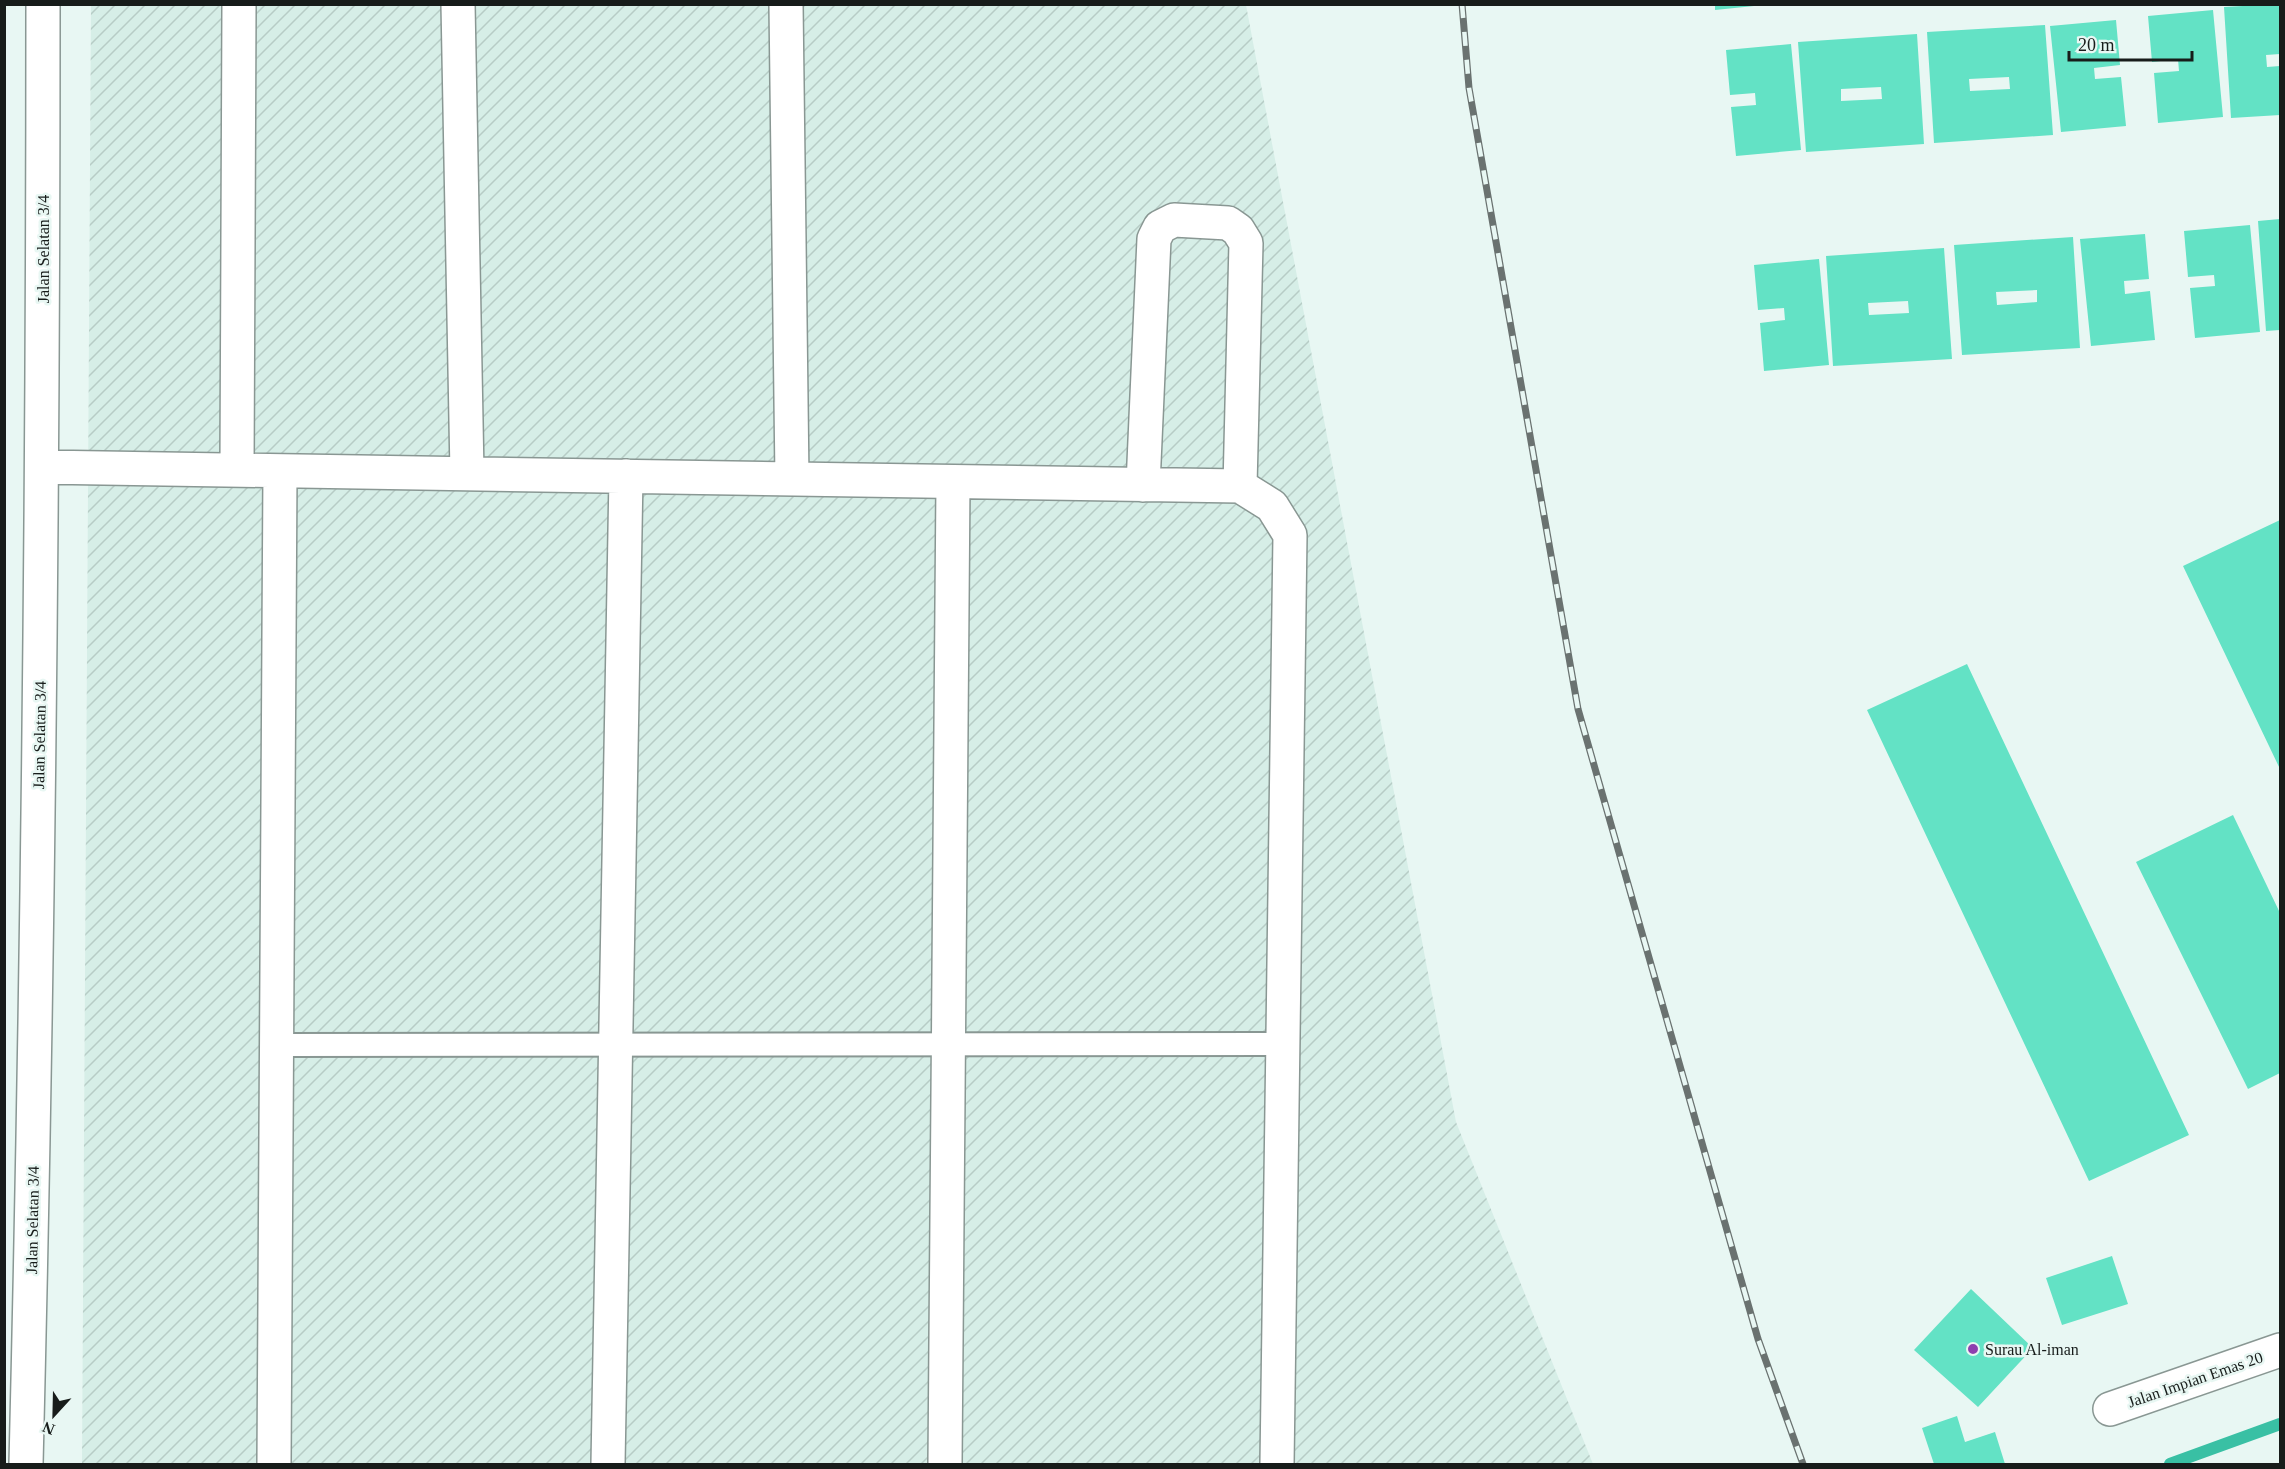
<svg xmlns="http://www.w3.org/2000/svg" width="2285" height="1469" viewBox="0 0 2285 1469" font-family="'Times New Roman',serif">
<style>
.industrial{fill:url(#industrial-furrows)}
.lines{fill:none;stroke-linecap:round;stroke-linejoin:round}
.stream{stroke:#39c0a4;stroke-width:12}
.building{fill:#63e2c5;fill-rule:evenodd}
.lane-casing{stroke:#899793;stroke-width:26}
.street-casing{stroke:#899793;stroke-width:36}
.lane{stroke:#fff;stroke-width:22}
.street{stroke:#fff;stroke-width:33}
.rail-casing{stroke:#6a7270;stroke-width:7}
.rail{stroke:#e8f7f3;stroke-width:4.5;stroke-dasharray:14;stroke-linecap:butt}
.poi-dot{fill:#8e3faf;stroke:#e8f7f3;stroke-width:2}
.labels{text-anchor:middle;stroke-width:5;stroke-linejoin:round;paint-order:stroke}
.street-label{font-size:16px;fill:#171c1a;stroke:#e8f7f3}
.poi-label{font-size:16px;fill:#171c1a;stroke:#e8f7f3;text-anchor:start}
</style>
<defs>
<pattern id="industrial-furrows" width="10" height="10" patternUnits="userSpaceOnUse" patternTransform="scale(1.5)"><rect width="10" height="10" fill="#d6eee7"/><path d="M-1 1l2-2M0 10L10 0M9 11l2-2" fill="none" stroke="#b7ccc6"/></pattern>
</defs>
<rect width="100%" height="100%" fill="#e8f7f3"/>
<path class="industrial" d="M91,5H1246L1456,1122L1593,1464H82Z"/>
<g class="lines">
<path class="stream" d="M2170,1464L2280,1424"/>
</g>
<path class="building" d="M1715,4H1754V6L1715,10Z
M2280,4V54L2266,55L2267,67L2280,66V115L2231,118L2224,7Z
M2213,10L2223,117L2158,123L2154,73L2179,71L2178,59L2152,62L2148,16Z
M2116,20L2120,65L2094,68L2095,79L2121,77L2126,126L2061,132L2050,26Z
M2045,25L2053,135L1934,143L1927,32ZM2009,77L2010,89L1970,91L1969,79Z
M1917,34L1924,144L1806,152L1798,42ZM1881,87L1882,99L1841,101V89Z
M1791,44L1801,150L1736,156L1731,107L1756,105L1755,93L1730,95L1726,50Z
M2280,219V330L2266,331L2258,221Z
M2250,225L2260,332L2195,338L2190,288L2215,286L2214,275L2188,277L2184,231Z
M2145,234L2149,279L2124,281L2125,294L2150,291L2155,340L2091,346L2080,239Z
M2073,237L2080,348L1962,355L1954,245ZM2037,290V302L1997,305L1996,292Z
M1944,248L1952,359L1833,366L1826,256ZM1908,301L1909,313L1869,315L1868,303Z
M1819,259L1829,365L1764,371L1760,323L1785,320L1784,308L1758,310L1754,265Z
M2280,520V769L2183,566Z
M1967,664L2189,1135L2089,1181L1867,710Z
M2233,815L2280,913V1073L2248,1089L2136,862Z
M2112,1256L2128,1304L2062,1325L2046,1278Z
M1971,1289L2033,1348L1978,1407L1914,1350Z
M1957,1416L1965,1442L1995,1432L2005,1464H1934L1922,1428Z"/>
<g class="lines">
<g class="lane-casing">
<path id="lane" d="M277,1045L1283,1044"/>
</g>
<g class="street-casing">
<path id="street" d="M458,4L467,473
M786,4L792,479
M42,467L1240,486L1272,506L1290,535L1277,1464
M237,470L239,4
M1143,485L1154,239L1160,227L1174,220L1228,223L1238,230L1246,243L1240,486
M2110,1409L2280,1350
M26,1464C38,978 43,491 43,4
M274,1464L280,471
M608,1464L626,476
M945,1464L953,482"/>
</g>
<use href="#lane" class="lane"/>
<use href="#street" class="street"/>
<g class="rail-casing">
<path id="rail" d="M1462,4L1469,88L1578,709L1758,1339L1803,1464"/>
</g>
<use href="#rail" class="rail"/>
</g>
<circle class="poi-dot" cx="1973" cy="1349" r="6"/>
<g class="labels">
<g class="street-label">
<text transform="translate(43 249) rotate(-90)" y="6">Jalan Selatan 3/4</text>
<text transform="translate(39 735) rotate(-89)" y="6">Jalan Selatan 3/4</text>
<text transform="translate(32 1220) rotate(-89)" y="6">Jalan Selatan 3/4</text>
<text transform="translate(2195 1379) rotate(-19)" y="6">Jalan Impian Emas 20</text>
</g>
<g class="poi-label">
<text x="1985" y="1355">Surau Al-iman</text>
</g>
</g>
<rect width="2285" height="1469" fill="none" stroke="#171c1a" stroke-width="12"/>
<g transform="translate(54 1415) rotate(202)" stroke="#e8f7f3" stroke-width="4.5" paint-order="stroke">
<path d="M0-4.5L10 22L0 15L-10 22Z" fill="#171c1a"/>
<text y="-9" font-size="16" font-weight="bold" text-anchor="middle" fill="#171c1a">N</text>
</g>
<path d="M2069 51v9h123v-9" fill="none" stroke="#171c1a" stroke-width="3"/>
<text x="2078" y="51" font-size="18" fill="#171c1a" stroke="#e8f7f3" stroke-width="4.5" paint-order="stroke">20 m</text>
</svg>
